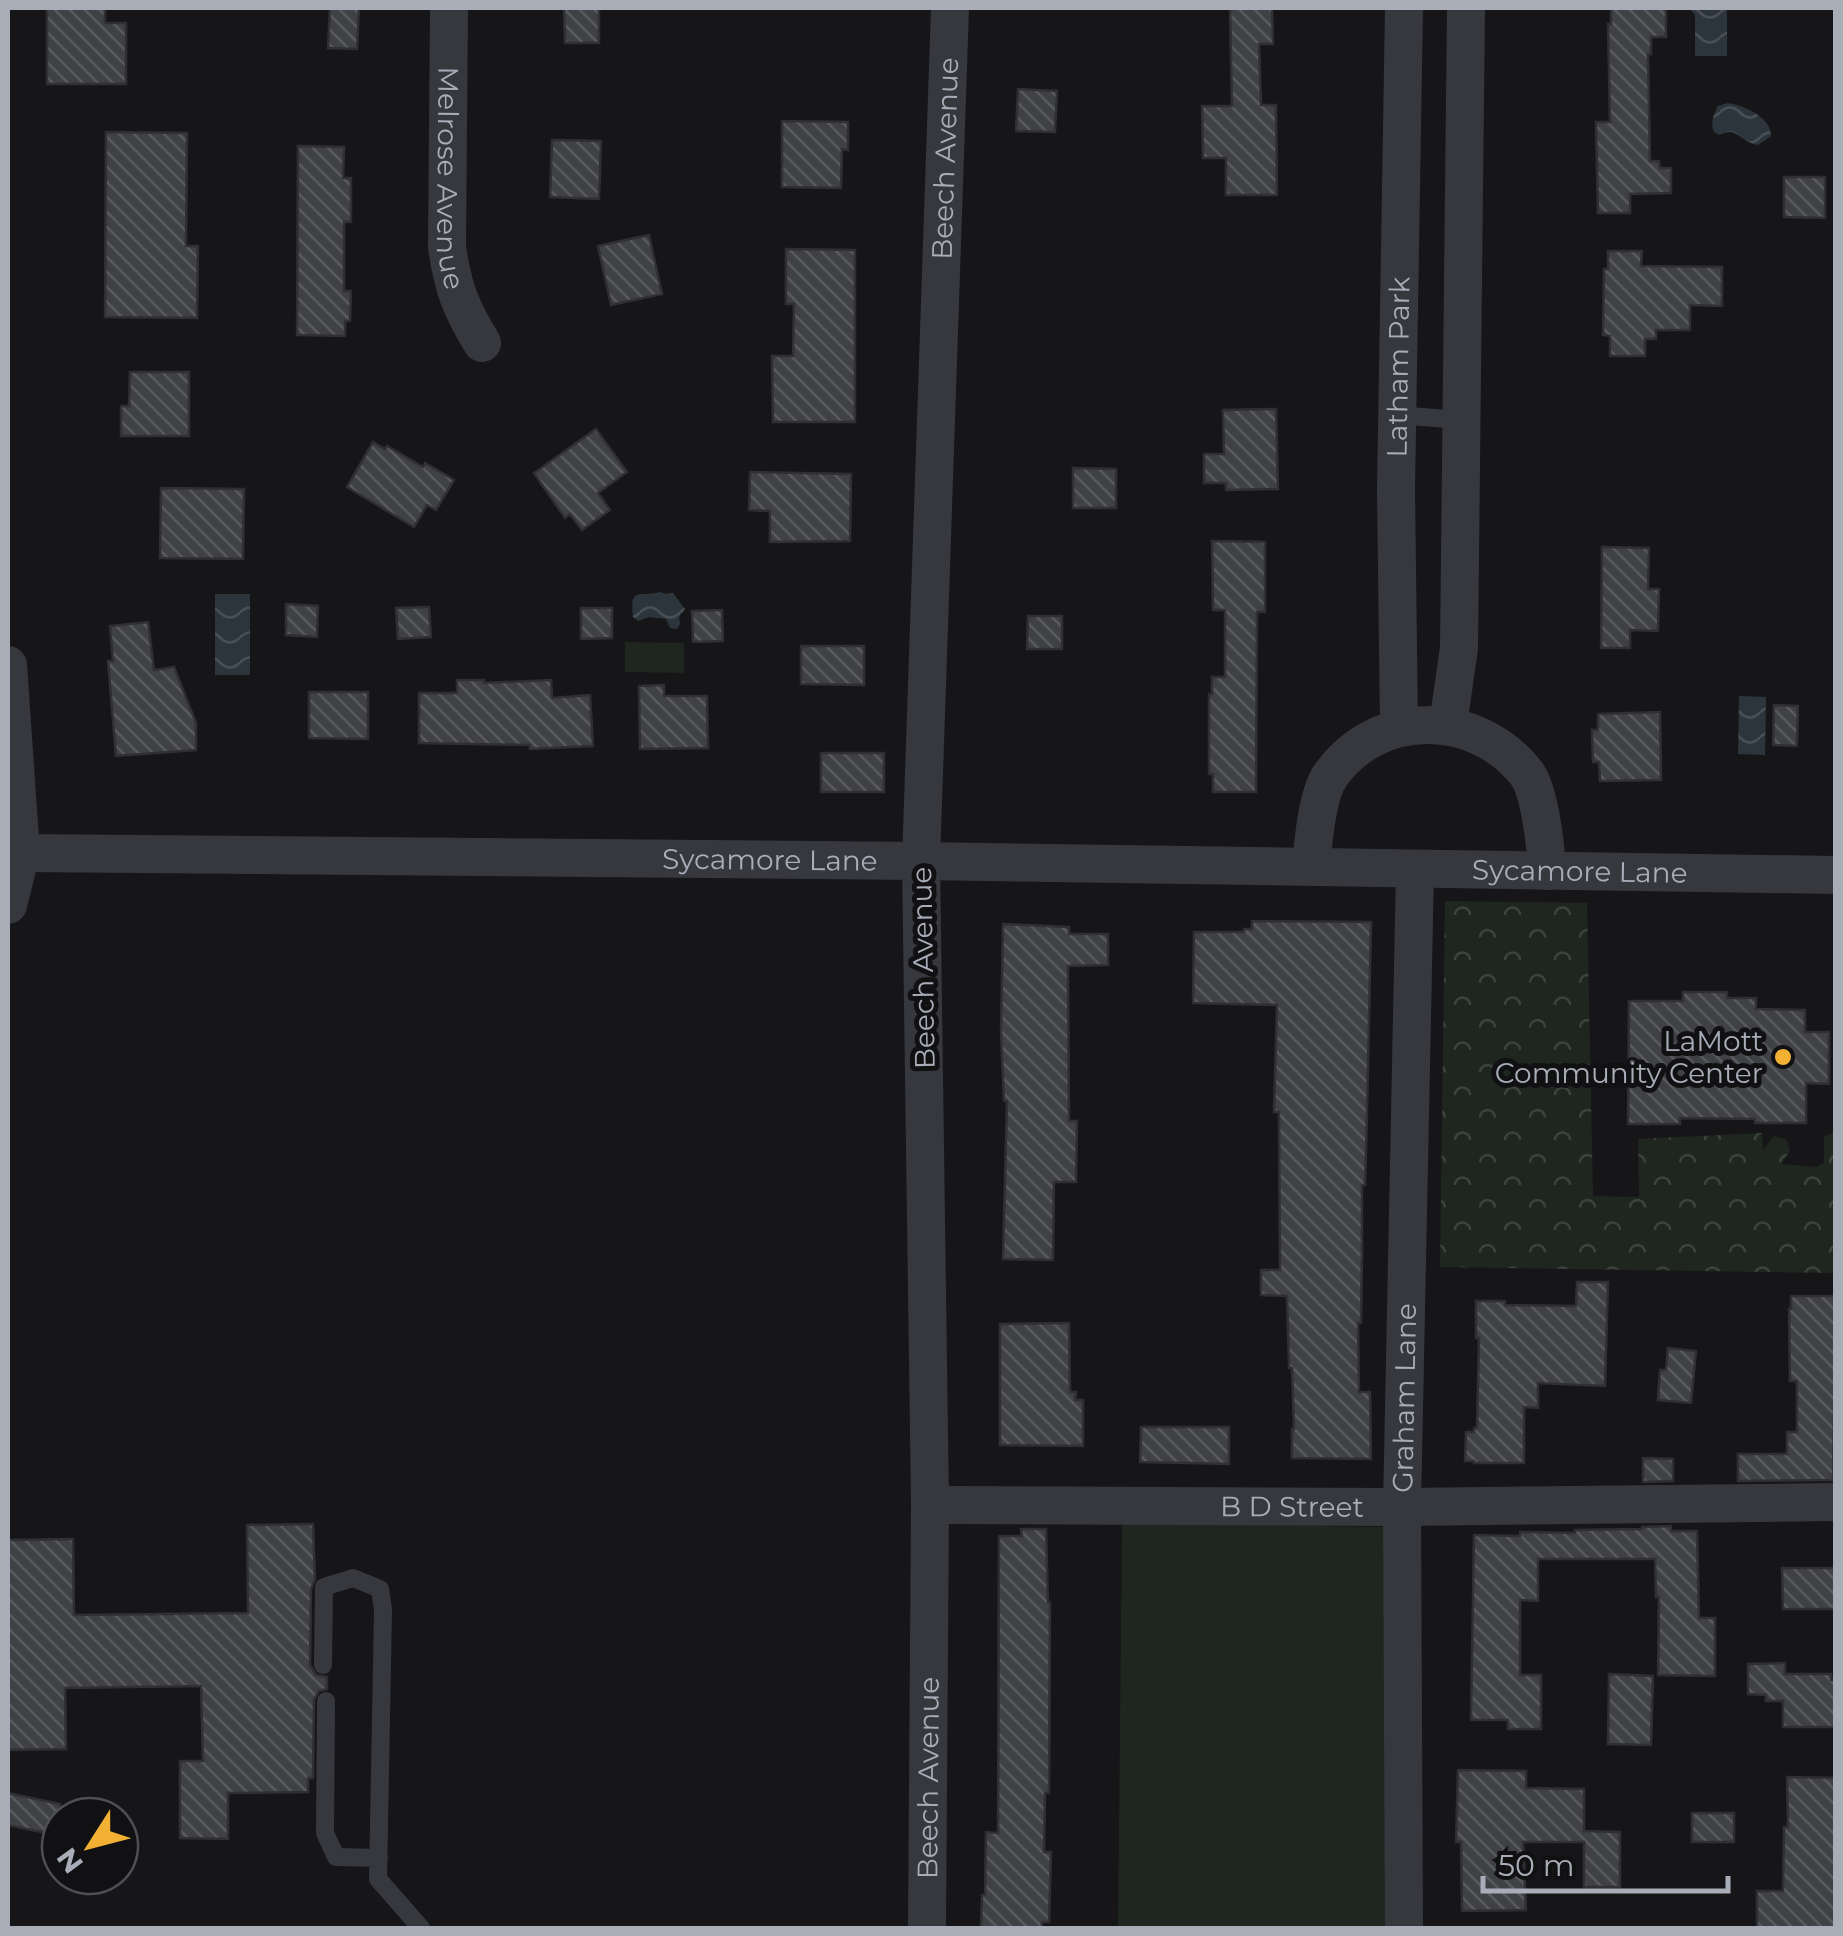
<svg xmlns="http://www.w3.org/2000/svg" width="1843" height="1936" viewBox="0 0 1843 1936" font-family="Montserrat,sans-serif">
<style>
.forest{fill:url(#forest-crowns)}
.garden{fill:#1e261f}
.water{fill:url(#water-waves)}
.building{fill:url(#building-back-hatch);stroke:#303034;stroke-width:2.5}
.lines{fill:none;stroke-linecap:round;stroke-linejoin:round}
.service{stroke:#37383d;stroke-width:18}
.minor{stroke:#37383d;stroke-width:38}
.poi-dot{fill:#f2b134;stroke:#111113;stroke-width:4}
.labels{text-anchor:middle;stroke-width:10;stroke-linejoin:round;paint-order:stroke}
.street-label{font-size:28px;fill:#a8adb8;stroke:#111113}
.poi-label{font-size:28px;fill:#a8adb8;stroke:#111113;text-anchor:end}
</style>
<defs>
<pattern id="forest-crowns" width="20" height="18" patternUnits="userSpaceOnUse" patternTransform="scale(2.5)"><rect width="20" height="18" fill="#1e261f"/><path d="M2 6a3 3 0 1 1 6 0M12 15a3 3 0 1 1 6 0" fill="none" stroke="#3c433d"/></pattern>
<pattern id="water-waves" width="16" height="10" patternUnits="userSpaceOnUse" patternTransform="scale(2.5)"><rect width="16" height="10" fill="#2c353c"/><path d="M0 5q4-4 8 0t8 0" fill="none" stroke="#485056"/></pattern>
<pattern id="building-back-hatch" width="6" height="6" patternUnits="userSpaceOnUse" patternTransform="scale(2.5)"><rect width="6" height="6" fill="#404145"/><path d="M-1 5l2 2M0 0l6 6M5-1l2 2" fill="none" stroke="#595a5e"/></pattern>
</defs>
<rect width="100%" height="100%" fill="#161618"/>
<path class="forest" d="M1445,901L1587,903L1593,1196L1639,1197L1638,1139L1762,1133L1763,1150L1774,1136L1786,1139L1790,1150L1782,1164L1817,1167L1824,1162V1136L1835,1132V1273L1440,1267Z"/>
<path class="garden" d="M625,642L684,643V673L625,672Z
M1122,1523L1389,1527L1385,1928H1118Z"/>
<path class="water" d="M1689,8H1727V56H1695V15Z
M1728,103C1745,106 1771,117 1771,136L1758,145C1740,142 1737,125 1719,135L1714,132C1710,122 1714,114 1718,106Z
M660,592L666,594L673,593L685,609L679,617L680,624L677,629L670,628L666,619L649,617L638,621L633,617C630,585 638,598 660,592Z
M215,594H250V675H215Z
M1739,696L1766,697L1765,755L1738,754Z"/>
<path class="building" d="M47,8H105V23H126V84H47Z
M330,8H359L357,49L328,48Z
M564,8H599V43H565Z
M1230,8H1272L1273,44H1259L1261,105H1276L1277,195H1226V158H1203L1202,106H1232Z
M1611,8H1666V37H1651V54H1648L1650,161H1659L1660,168H1671V193L1630,194V213H1598L1596,122H1610L1608,24H1611Z
M1018,89L1057,91L1055,132L1016,131Z
M782,121L848,122V150L842,149L841,188L782,187Z
M106,132L187,133L186,246H198L197,318L105,317Z
M552,140L601,141L599,199L550,197Z
M298,146L344,147L343,178H351V222H344V291H351L350,321H345V336L297,335Z
M1784,177H1825V218L1784,217Z
M649,235L662,294L611,305L598,246Z
M786,249L855,250V422H773L772,356H793L794,304H786Z
M1608,251H1642L1641,266L1722,267V306L1690,305V330H1656V339H1645V356H1610V336L1603,335L1604,269H1608Z
M130,372H189V436H121V406H129Z
M1276,409L1278,489L1226,490V483H1204V454H1224L1223,410Z
M596,429L627,472L598,493L610,510L582,530L570,514L565,518L534,473Z
M373,442L385,449L387,446L423,467L425,463L454,480L436,510L427,505L414,527L347,487Z
M1073,468L1116,469V508H1073Z
M750,472L851,474L850,541L770,542V511L749,510Z
M161,488L244,489L243,559L160,558Z
M1212,541L1265,542V612H1257L1256,792H1213V774H1209V694H1212V677H1225V610H1213Z
M1602,547L1649,548L1648,589H1659L1658,631L1630,630V648H1601Z
M286,604L318,606L317,637L286,635Z
M429,607L431,637L398,639L396,608Z
M581,608H612V638L581,639Z
M722,610L723,641L693,642L692,611Z
M1028,616H1062V649H1027Z
M148,622L154,670L174,667L196,723V750L116,756L108,661H113L110,626Z
M801,646H864V685L801,684Z
M457,680H484V683L551,680L552,698L590,695L593,746L530,749V745L419,743V693H457Z
M664,685V696H707L708,748L640,749L639,686Z
M309,692H368V739L309,738Z
M1774,705L1798,706L1797,746L1773,745Z
M1660,712L1661,780L1600,781L1599,762H1593L1592,730H1598V714Z
M821,753H884V792H821Z
M1252,921L1371,922L1367,1114L1365,1185H1362V1255L1361,1323H1358L1359,1392H1370L1371,1459L1292,1458V1429H1294L1292,1368H1289L1287,1296L1261,1295V1270H1280L1279,1112H1274L1277,1005L1193,1003L1194,932H1244V929H1252Z
M1003,924L1069,927V934H1108V965L1068,966L1069,1121H1077L1076,1182H1054L1053,1260L1003,1259L1007,1101H1004L1001,1033Z
M1683,992H1727V998H1756V1009L1805,1010V1032H1829V1084L1806,1083V1123H1755V1119L1680,1118V1124H1628L1629,1001H1683Z
M1577,1282H1608L1605,1386L1538,1383V1408L1524,1407V1463H1474V1461H1465L1466,1432H1474V1428H1477L1479,1338H1476V1301H1505V1305L1576,1306Z
M1791,1296H1836L1833,1480L1738,1481V1454H1787V1432H1797V1381H1790L1789,1309H1791Z
M1069,1323L1070,1392H1076L1075,1400H1083V1446L1000,1445V1324Z
M1668,1348L1696,1351L1691,1403L1658,1400L1660,1370H1666Z
M1141,1427H1229V1464L1140,1462Z
M1643,1458L1673,1459V1481L1643,1482Z
M313,1524L315,1579L311,1589L310,1665L316,1675L327,1677V1689L319,1691L314,1700L313,1778H308V1792L228,1793V1839L180,1838V1761H203L201,1686L65,1688L66,1749L8,1750V1540L73,1539L74,1615L248,1613L247,1525Z
M1671,1526V1531H1697L1699,1618H1715V1676L1658,1675L1659,1597H1656L1655,1559H1538V1601L1520,1600V1675H1541V1729H1508V1720H1471L1474,1535L1520,1536V1532L1575,1533V1530L1642,1529V1527Z
M1021,1529H1046L1048,1603H1050L1049,1793H1045L1044,1852H1051L1049,1922H1042V1928H981L982,1895H985L986,1832L998,1833V1827L999,1536H1022Z
M1782,1568H1836V1609H1783Z
M1785,1663V1674H1831V1680H1836V1727H1783V1701H1766V1695L1748,1694V1664Z
M1609,1674L1653,1676L1651,1745L1608,1744Z
M1458,1770L1526,1771V1788L1584,1789V1831L1620,1832V1887H1584V1842H1523L1526,1910L1462,1911L1461,1842H1456Z
M1787,1777L1836,1778V1928H1757V1891H1783L1784,1827H1788Z
M8,1793L60,1804V1836L8,1825Z
M1692,1813H1734V1842H1692Z"/>
<g class="lines">
<path class="service" d="M1397,415L1461,420
M323,1665L324,1587L353,1578L380,1589L383,1610L378,1879L421,1928
M326,1701L325,1833L336,1857L379,1858"/>
<g class="minor">
<path id="s1" d="M449,8L447,247C453,288 460,307 482,343"/>
<path d="M8,665L21,853L8,905"/>
<path d="M1448,725L1459,648L1466,8"/>
<path id="s2" d="M1399,727L1396,489L1404,8"/>
<path id="s3" d="M8,851L21,853L921,861L1836,875"/>
<path d="M1311,866C1313,843 1317,795 1330,776C1377,708 1477,709 1527,774C1540,792 1546,848 1547,871"/>
<path id="s4" d="M930,1505L1402,1507L1836,1502"/>
<path id="s5" d="M927,1928L930,1505L921,861L950,8"/>
<path id="s6" d="M1404,1928L1402,1507L1415,869"/>
</g>
</g>
<circle class="poi-dot" cx="1783" cy="1057" r="10"/>
<g class="labels">
<g class="street-label">
<text dy="10" stroke="none"><textPath href="#s5" startOffset="1770">Beech Avenue</textPath></text>
<text dy="10" stroke="none"><textPath href="#s1" startOffset="170">Melrose Avenue</textPath></text>
<text dy="10" stroke="none"><textPath href="#s2" startOffset="360">Latham Park</textPath></text>
<text dy="10" stroke="none"><textPath href="#s3" startOffset="762">Sycamore Lane</textPath></text>
<text dy="10" stroke="none"><textPath href="#s3" startOffset="1572">Sycamore Lane</textPath></text>
<text transform="translate(923 968) rotate(-91)" y="10">Beech Avenue</text>
<text dy="10" stroke="none"><textPath href="#s6" startOffset="530">Graham Lane</textPath></text>
<text dy="10" stroke="none"><textPath href="#s4" startOffset="362">B D Street</textPath></text>
<text dy="10" stroke="none"><textPath href="#s5" startOffset="150">Beech Avenue</textPath></text>
</g>
<g class="poi-label">
<text x="1763" y="1051">LaMott<tspan x="1763" dy="32">Community Center</tspan></text>
</g>
</g>
<rect width="1843" height="1936" fill="none" stroke="#a8adb8" stroke-width="20"/>
<g transform="translate(90 1846) rotate(234)"><circle r="48" fill="#111113" stroke="#4d4f55" stroke-width="2.5"/>
<path d="M0-8L18 38L0 25L-18 38Z" fill="#f2b134"/>
<text y="-15" font-size="28" font-weight="bold" text-anchor="middle" fill="#a8adb8">N</text>
</g>
<path d="M1483 1876v15h245v-15" fill="none" stroke="#a8adb8" stroke-width="5"/>
<text x="1498" y="1876" font-size="30" fill="#a8adb8" stroke="#111113" stroke-width="8" paint-order="stroke">50 m</text>
</svg>
